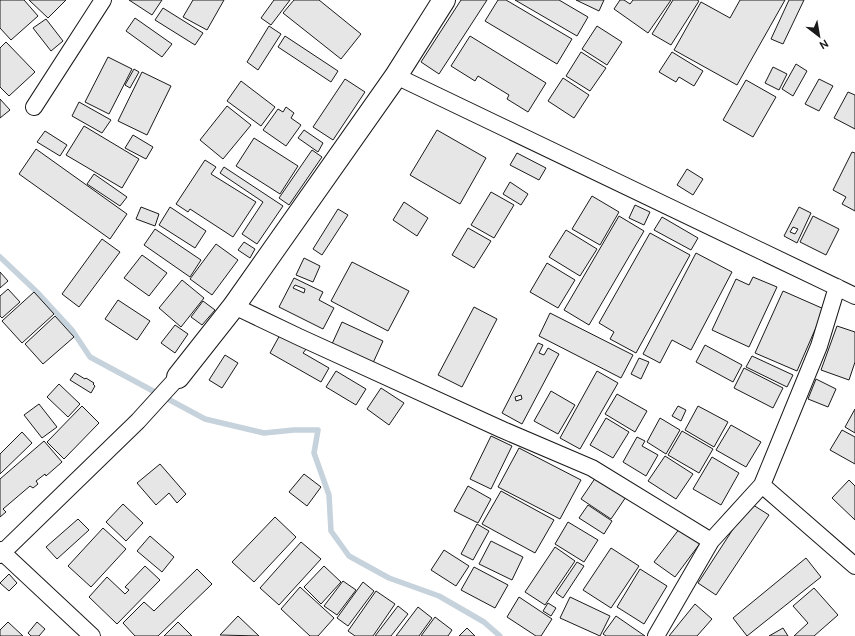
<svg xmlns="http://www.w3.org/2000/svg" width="855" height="636" viewBox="0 0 855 636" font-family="Ubuntu,sans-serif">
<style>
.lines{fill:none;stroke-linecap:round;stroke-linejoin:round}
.stream{stroke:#c6d2dc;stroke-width:5.5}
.building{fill:#e6e6e6;stroke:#1a1a1a;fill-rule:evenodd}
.street-casing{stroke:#1a1a1a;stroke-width:18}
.secondary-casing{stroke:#1a1a1a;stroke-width:24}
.street{stroke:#fff;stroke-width:16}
.secondary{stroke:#fff;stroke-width:22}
</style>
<rect width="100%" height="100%" fill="#fff"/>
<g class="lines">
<path class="stream" d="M0,257L38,293L72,330L90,357L205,419L264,433L294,430H318L314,453L329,495L331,531L349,556L389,578L439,596L484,622L500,636"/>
</g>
<path class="building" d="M0,0H24L38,16L11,40L0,28Z
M29,0H66L48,18Z
M129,0H162L152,15Z
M193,0H224L207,30L183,17Z
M274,0H290L271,25L261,18Z
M294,0H319L361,34L341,59L283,13Z
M461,0H487L439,74L421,62Z
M498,0H506L572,39L557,64L485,21Z
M515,0H559L588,17L577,36Z
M576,0H604L599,11Z
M620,0H624L630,4L633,0H671L648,33L614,9Z
M673,0H697L699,1L671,45L652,34Z
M740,0H785L737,85L674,50L701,2L730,18Z
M789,0H804L783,44L771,39Z
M163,8L203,33L195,45L155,20Z
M135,18L172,44L162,57L126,31Z
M46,19L63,41L51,51L33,28Z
M269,26L281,34L258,70L247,62Z
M597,26L622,42L607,65L582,49Z
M285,36L338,71L331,82L278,47Z
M470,36L546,83L528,112L507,99L509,95L478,76L475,81L451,66Z
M6,42L35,72L9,96L0,87V48Z
M581,52L606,68L590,91L566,76Z
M672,52L703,71L694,86L679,77L676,82L659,72Z
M108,57L132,69L109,114L85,102Z
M796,64L807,71L793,96L782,89Z
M773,67L787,74L779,90L765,83Z
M134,69L139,72L130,88L125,85Z
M142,72L171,86L147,135L118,121Z
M563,78L589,95L574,118L548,101Z
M345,79L365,92L333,140L313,127Z
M819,79L833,86L819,111L805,104Z
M746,80L776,97L753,137L723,120Z
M241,81L275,107L261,126L227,101Z
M848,92L855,95V129L834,118Z
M0,99L10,110L0,118Z
M79,102L111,120L102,133L72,116Z
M227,106L251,125L223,159L200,140Z
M286,107L294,113L291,118L301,125L286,146L263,130L278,109L283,112Z
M84,126L139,159L122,188L66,155Z
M304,130L323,143L318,152L298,138Z
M437,130L486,158L460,204L410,175Z
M45,131L67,145L60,156L37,142Z
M133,135L153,147L146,159L125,148Z
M254,138L298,166L280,194L236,166Z
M36,149L127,214L110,239L19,174Z
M312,150L322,157L289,205L279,198Z
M852,152L855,153V211L842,204L846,197L833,190Z
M517,153L546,168L539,180L510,165Z
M205,160L216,167L211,174L256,202L233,237L190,209L188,212L176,204Z
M224,167L283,206L257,244L242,234L263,202L220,173Z
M687,169L703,179L693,195L677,185Z
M94,174L127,197L120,206L87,184Z
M510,182L528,194L521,205L503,194Z
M491,192L514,205L494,238L471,225Z
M592,196L619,212L600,245L572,229Z
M404,202L428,218L417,236L393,220Z
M635,205L650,212L644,225L629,218Z
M141,207L159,214L155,226L136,219Z
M170,207L206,231L195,248L159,225Z
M799,207L811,213L797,243L784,236ZM793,227L798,229L795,234L790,232Z
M338,209L348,215L322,255L313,249Z
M619,216L644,231L589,325L564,310Z
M813,216L839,229L826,255L800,242Z
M662,217L698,238L691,250L654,230Z
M468,228L491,241L474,268L452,255Z
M155,229L201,260L190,277L144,245Z
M566,230L597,249L580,276L549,257Z
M650,233L690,255L636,353L610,339L614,332L599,323Z
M102,239L120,252L79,307L62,294Z
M244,242L255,249L250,258L238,250Z
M216,244L238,260L212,295L190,279Z
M696,253L732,272L691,350L672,340L660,363L643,354Z
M142,255L167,273L149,296L124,278Z
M304,258L320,266L313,282L296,275Z
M352,262L409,291L388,331L331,301Z
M547,263L575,280L558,308L530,292Z
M0,272L8,281L0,288Z
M753,277L777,287L749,347L712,330L736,279L749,285Z
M294,278L323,292L319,300L334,308L323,329L279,307ZM295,285L305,289L304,293L293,288Z
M182,280L204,298L181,327L159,308Z
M8,289L20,302L2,318L0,316V296Z
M783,291L824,309L797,371L755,353Z
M34,292L54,314L22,343L2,321Z
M118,300L150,321L137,340L105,319Z
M203,301L215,310L202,325L191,317Z
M474,307L497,319L462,387L438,375Z
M550,313L633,355L621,378L539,336Z
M55,316L74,337L43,364L25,344Z
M342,322L383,341L373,363L332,344Z
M175,325L188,334L175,353L161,343Z
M837,326L855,332V362L849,380L821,370Z
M281,333L307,348L303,353L329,368L321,382L270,353Z
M538,343L543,345L539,353L544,355L548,348L559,354L522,424L502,413ZM521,395L522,399L516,401L515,397Z
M705,345L742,365L733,382L696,362Z
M225,355L238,363L222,388L209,380Z
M752,356L793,375L787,387L746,367Z
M639,358L649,362L641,379L631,374Z
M744,368L783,388L773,408L734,388Z
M336,371L366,389L356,405L326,387Z
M597,371L618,383L580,449L560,438Z
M75,373L85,379L86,378L94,383L93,384L95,386L91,393L70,380Z
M816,379L836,389L828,407L808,399Z
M59,384L80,404L68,417L47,397Z
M381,388L404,403L389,425L367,409Z
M551,391L575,405L558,434L534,421Z
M617,394L647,411L635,432L605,414Z
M39,404L57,427L42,438L24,415Z
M82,406L99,423L64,459L47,442Z
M678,406L686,410L681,421L672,416Z
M698,406L728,422L714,447L685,430Z
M855,409V433L845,427Z
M606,418L629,432L613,458L590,445Z
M660,418L680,430L666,454L647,442Z
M731,425L761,442L746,467L716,450Z
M842,430L855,437V464L830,450Z
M682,431L713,449L699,473L668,455Z
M22,432L32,443L0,474V454Z
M491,436L512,446L491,489L470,479Z
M637,437L645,441L642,446L658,455L646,476L623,462Z
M44,441L62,462L46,476L45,474L36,481L38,484L33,488L30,486L3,509L6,512L0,517V479Z
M519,448L581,480L560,519L498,487Z
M665,456L693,474L676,499L648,481Z
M712,457L739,473L721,505L693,489Z
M160,464L186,494L177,503L169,493L156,505L137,483Z
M304,474L321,487L307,506L289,492Z
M598,474L628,494L611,519L581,499Z
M849,480L855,486V520L832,498Z
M468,486L491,499L478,523L454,511Z
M501,491L554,520L535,553L482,524Z
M750,503L769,515L716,595L698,583Z
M123,504L143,523L126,541L106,522Z
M588,505L612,521L604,534L579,518Z
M275,517L296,537L254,582L232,562Z
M78,519L89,530L57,559L46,547Z
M568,522L598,540L584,562L555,544Z
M477,524L489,531L473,560L461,554Z
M103,528L126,549L91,587L68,566Z
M680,528L701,542L675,577L654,562Z
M150,536L174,557L162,572L137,551Z
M491,541L523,557L512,580L479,564Z
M301,542L321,559L279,605L260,588Z
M555,547L575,561L545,605L525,592Z
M611,548L639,566L611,608L583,590Z
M444,550L469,566L456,586L431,570Z
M806,558L821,577L747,636L733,618Z
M577,562L584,566L563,598L556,593Z
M145,566L160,580L117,624L89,597L107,577L125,594L129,590L125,587Z
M324,566L341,582L321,604L304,587Z
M474,567L508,585L495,608L461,590Z
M197,569L212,584L158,636H135L123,623L144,602L154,611Z
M640,569L667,586L644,624L617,607Z
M9,574L17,583L9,591L0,583Z
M343,581L356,590L337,615L324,606Z
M363,582L374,591L348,626L337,618Z
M300,587L334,618L318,636H310L281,609Z
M814,588L838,615L814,636H794L808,623L793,606Z
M376,591L395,604L373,636H355L348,631Z
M519,597L552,619L541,636H536L507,617Z
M570,597L610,616L600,636L560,618Z
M548,603L556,608L551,616L543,611Z
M695,604L712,619L697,636H669Z
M398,606L408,614L391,636H375Z
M418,607L432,618L419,636H396Z
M238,616L259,636L220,635Z
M616,616L645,636H606L603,634Z
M435,617L452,630L448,636H421Z
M8,622L23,636H0V630Z
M37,622L45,629L39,636H31L28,633Z
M178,622L192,636H164Z
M467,628L475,636H459Z
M783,628L788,636H769Z"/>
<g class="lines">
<g class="street-casing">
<path id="street" d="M396,76L855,296
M34,107L103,0
M234,306L299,337L503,430L592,468L711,541
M762,485L855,566
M0,550L92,636
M0,555L138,421L178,377
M656,636L711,541L762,485L819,346L837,287"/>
</g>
<g class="secondary-casing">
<path id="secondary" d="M178,377L234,306L396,76L444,0"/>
</g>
<use href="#street" class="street"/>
<use href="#secondary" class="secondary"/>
</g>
<g transform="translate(819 36) rotate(149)" stroke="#ffffff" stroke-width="3" paint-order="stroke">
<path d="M0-3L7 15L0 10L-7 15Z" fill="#1a1a1a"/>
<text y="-6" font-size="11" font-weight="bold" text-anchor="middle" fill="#1a1a1a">N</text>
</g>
</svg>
